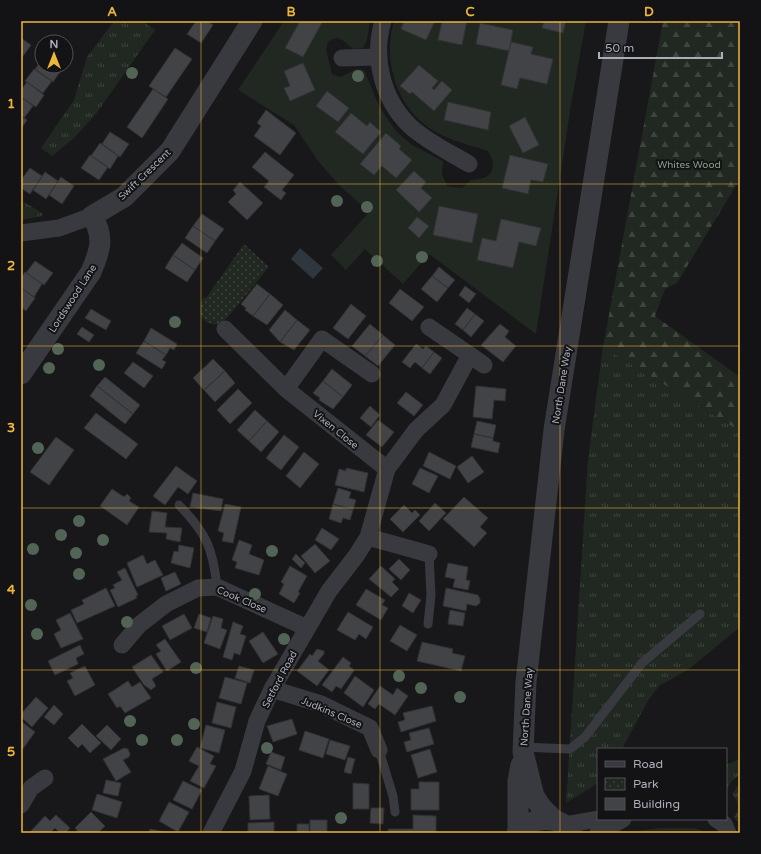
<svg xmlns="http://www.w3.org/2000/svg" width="761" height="854" viewBox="0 0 761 854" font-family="'Varela Round',sans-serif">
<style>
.grass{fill:url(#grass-tufts)}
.forest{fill:url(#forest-firs)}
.park{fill:url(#park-dots)}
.garden{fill:#202821}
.water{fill:#2e363e}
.building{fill:#424347;stroke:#323236}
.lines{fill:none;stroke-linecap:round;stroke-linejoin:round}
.service{stroke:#393a3f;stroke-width:9}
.minor{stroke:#393a3f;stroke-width:17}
.tertiary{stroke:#393a3f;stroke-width:21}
.tree{fill:#526455}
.grid{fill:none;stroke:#edb63c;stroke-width:1;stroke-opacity:0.55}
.labels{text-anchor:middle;stroke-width:4;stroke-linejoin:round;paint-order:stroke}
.park-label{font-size:10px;fill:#82a385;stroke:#131315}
.street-label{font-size:10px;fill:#aaaeb9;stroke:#131315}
.neatline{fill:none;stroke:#edb63c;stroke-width:1.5}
.grid-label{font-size:13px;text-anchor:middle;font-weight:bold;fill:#edb63c}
</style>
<defs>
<pattern id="grass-tufts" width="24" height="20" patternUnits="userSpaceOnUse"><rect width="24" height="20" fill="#202821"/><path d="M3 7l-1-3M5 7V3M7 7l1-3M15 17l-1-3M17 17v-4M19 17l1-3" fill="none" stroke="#3e453f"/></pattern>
<pattern id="forest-firs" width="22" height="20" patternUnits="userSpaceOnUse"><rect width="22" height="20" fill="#202821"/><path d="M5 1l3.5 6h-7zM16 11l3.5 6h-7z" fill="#3e453f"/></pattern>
<pattern id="park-dots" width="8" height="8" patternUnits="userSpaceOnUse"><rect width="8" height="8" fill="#202821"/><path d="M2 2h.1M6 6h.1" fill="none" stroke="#3e453f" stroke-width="1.8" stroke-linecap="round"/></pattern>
</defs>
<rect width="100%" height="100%" fill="#18181a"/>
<path class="grass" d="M114,21H142L155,30L96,114L75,137L52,156L41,148L74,100L87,57Z
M21,200L42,213V216L21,220Z
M603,347L740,431V627L689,669L659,686L649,699L622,749H598V783L566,803L588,459Z
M740,759V774L731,782L726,790V765Z
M740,783V825L734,817C740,809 739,801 732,794Z
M660,828H694L708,833H623Z"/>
<path class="forest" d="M663,21H740V179L677,283L665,289L655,316L740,377V431L603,347Z"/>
<path class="park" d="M244,244L269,267L228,317L219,325C201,325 195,311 204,297L206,298Z"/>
<path class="garden" d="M284,21H370L367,40L363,48L354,49C344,44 341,32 328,42L326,50L332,74L341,77L356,69L364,70L380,108L396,131L412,145L443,161L442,174L447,186L461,188C465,187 467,182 471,180C474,179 477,179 480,179C496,175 495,163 488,151C470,145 451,141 434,131C397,110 382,60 394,21H586L571,105L536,334L429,254L403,284L365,249L346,270L331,255L369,212L339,185L318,161L294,125L238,90Z"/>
<path class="water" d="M300,248L323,268L313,279L291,259Z"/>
<path class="building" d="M196,21H207L213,25L201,43L187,34Z
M300,21H323L303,57L285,48Z
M404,21H435L426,40L401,29Z
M442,21H467L462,45L438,40Z
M544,21H566L563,33L542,28Z
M480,23L513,30L509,51L476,44Z
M21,38L31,45L21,59Z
M511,42L533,47L531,54L553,59L547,84L520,78L517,89L501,85Z
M175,48L192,59L166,97L149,86Z
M42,60V66H57L62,69L53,82L35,69Z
M303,63L315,90L290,101L284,88L290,86L284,71Z
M419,65L438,81L432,88L434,90L442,81L452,90L434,111L412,92L410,94L400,86Z
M34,69L52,81L43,93L25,81Z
M27,82L44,95L36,107L21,97V90Z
M153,89L168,99L142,138L127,127Z
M327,91L349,108L338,122L316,106Z
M21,97L33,106L24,118L21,116Z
M448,102L491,112L488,130L444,120Z
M266,110L296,133L280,155L254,136L261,126L257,123Z
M351,113L367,126L370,122L381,132L363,154L335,132Z
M21,116L27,120L21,129Z
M525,117L539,145L523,153L509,126Z
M110,132L129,144L120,157L102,144Z
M386,133L401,146L399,149L412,160L396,178L382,166L374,175L360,164Z
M100,143L118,156L110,169L91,156Z
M265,152L294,175L282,190L286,193L281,200L264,187L269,181L252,167Z
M90,155L108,167L99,180L81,168Z
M510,155L548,164L543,182L531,180L528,194L502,188Z
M30,168L42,176L30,194L21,188V180Z
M414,171L426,182L421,188L432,198L419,212L396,190Z
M45,172L58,181L46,199L33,190Z
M61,177L74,186L62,204L49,195Z
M240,182L263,203L247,220L228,202L236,194L233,190Z
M439,206L478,214L472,243L433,235Z
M202,214L224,229L215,241L193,226Z
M417,217L429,226L419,238L408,228Z
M501,219L541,228L536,246L519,242L513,268L477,260L482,238L496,241Z
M193,226L215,241L207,253L185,238Z
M182,243L203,258L195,270L173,255Z
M173,255L195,270L187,282L165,268Z
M35,261L53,273L44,285L26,273Z
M439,267L455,280L448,288L432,276Z
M25,272L42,284L34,297L21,288V278Z
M432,276L448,288L437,302L421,289Z
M257,284L270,294L253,316L245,310L246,308L241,304Z
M465,286L476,294L469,303L459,295Z
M21,288L35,298L26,311L21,307Z
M400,289L424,307L412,321L389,303Z
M270,294L283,305L267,325L253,316Z
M351,304L366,316L348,339L333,328Z
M467,308L475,314L463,330L455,324Z
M91,309L111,321L106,330L85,318Z
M285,310L297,320L280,342L269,330Z
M475,314L484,321L471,337L463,330Z
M297,320L310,330L294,350L280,342Z
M370,324L383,335L365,356L352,346Z
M500,324L509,331L505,337L516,346L503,362L481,345Z
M82,327L94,335L89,342L77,334Z
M151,328L177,344L174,350L170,348L166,355L144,341Z
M383,335L395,345L378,366L365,356Z
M144,341L166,355L162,360L166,362L162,369L136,353Z
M416,344L423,349L426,346L434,352L422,368L415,362L410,368L402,362Z
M434,352L442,358L430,374L422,368Z
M213,359L225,371L204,390L193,378Z
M133,362L153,376L144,388L124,373Z
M332,369L352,385L343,397L323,381Z
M225,371L235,383L215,402L204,390Z
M105,377L140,405L133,414L97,386Z
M323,381L343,397L333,409L319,400L320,398L313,393Z
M97,386L133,414L125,424L90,396Z
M476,386L506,389L505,401L494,400L492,419L473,417Z
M238,389L252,403L230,424L217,410Z
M406,392L423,405L414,416L397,403Z
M370,406L380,415L371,427L360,418Z
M255,410L267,421L249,441L237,430Z
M96,413L138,444L126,459L84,428Z
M378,420L394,432L382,447L366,435Z
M267,421L279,432L261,452L249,441Z
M477,421L496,425L493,438L474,434Z
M474,434L493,438V441L500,443L498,453L471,447Z
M284,435L299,447L281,470L266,458Z
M56,437L74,450L49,485L30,472Z
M304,452L319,464L300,488L286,476Z
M429,452L456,466L450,479L423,466Z
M472,456L484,472L468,483L457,467Z
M176,466L197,481L188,494L178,487L165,505L153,496Z
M346,468L368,473L364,492L335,485L339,469L346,471Z
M420,468L438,476L429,493L412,484Z
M338,488L351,492L349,498L356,500L353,510L333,504Z
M112,489L124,497L127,494L131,498L129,501L139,507L127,525L100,506Z
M193,493L223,499L221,511L190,507Z
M464,497L488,518L480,527L487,533L474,547L443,519Z
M435,503L446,513L429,531L419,521Z
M225,504L241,507L233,543L222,541L224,533L218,531Z
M333,504L353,510L350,520L343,518L341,523L329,519Z
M404,505L412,513L415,510L420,515L403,532L390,519Z
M152,511L167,513L165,527L182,528L180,542L166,539L167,533L149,532Z
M322,528L339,539L331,550L315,540Z
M239,540L252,545L249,554L264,560L259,575L235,568L237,562L232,560Z
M315,544L330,561L315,573L301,556Z
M179,545L194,548L190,568L171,563L174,551L178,552Z
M296,554L305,563L301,568L292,559Z
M143,555L147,564L155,560L163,575L137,587L127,563Z
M399,559L410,570L401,580L389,569Z
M448,563L468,567L466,580L470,581L468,590L453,587L455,579L445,577Z
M290,566L307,576L298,592L300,593L294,603L279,594L284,584L281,582Z
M381,566L395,579L392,582L399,589L391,597L369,579Z
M125,568L138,595L136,596L137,598L118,607L110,590L115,588L113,585L122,580L117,572Z
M175,572L181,584L166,591L161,578Z
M106,588L115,606L77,623L71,610L84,604L82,600Z
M446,588L478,595L480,599V603L476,606L467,604L466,611L443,606Z
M366,589L385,600L382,605L388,608L381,620L356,605Z
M409,593L421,600L413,613L402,606Z
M450,610L465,613L463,626L448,624Z
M348,612L373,627L366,639L359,634L355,640L337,630Z
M70,613L83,639L61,648L54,634L61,630L56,620Z
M184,614L192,628L170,640L162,626Z
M199,614L211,618L207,632L194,628Z
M213,616L223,619L221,628L227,630L220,649L204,643Z
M233,622L243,626L240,634L246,636L240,655L234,653L232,660L223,657Z
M400,625L417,635L407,651L390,641Z
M263,632L278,654L263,663L249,641Z
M165,639L181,662L167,671L156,654L161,651L156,645Z
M422,642L453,649L452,653L465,656L461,671L417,661Z
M80,645L84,654L76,658L78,664L55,675L48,661Z
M317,649L324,651V654L318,661L329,670L317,686L297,671L310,654L312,656Z
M151,655L163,672L152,679L156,686L151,690L144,685L132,667Z
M343,657L351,663L349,666L354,670L353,672L341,689L336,686L332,692L322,685Z
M85,666L95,685L75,696L67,681L73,678L70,673Z
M239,666L254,670L250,683L235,678Z
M355,676L374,690L363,707L344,693Z
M225,677L247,683L241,704L219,698Z
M128,681L132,687L140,682L151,698L125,713L120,706L117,708L108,694Z
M380,686L393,695L397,688L408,696L395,715L379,704L375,709L368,704Z
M36,697L48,708L32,727L21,717V714Z
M217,702L236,707L231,728L212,723Z
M54,705L63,714L54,725L44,717Z
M432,706L436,721L401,732L398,722L405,720L403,713Z
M292,719L297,734L273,742L267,726Z
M21,721L35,732L22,750L21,749Z
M82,724L101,743L90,753L82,744L78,748L68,738Z
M107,725L121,739L111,750L96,736Z
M206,725L225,730L219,753L200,748Z
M429,728L434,744L407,752L404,742L411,740L409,733Z
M305,731L329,739L323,758L299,750Z
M330,740L350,746L345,760L326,754Z
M197,747L214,756L210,764L216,766L204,788L190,781L199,766L189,761Z
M124,748L128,749L130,754L129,757L123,760L131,772L116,781L103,759Z
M430,749L437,772L418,778L411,755Z
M271,752L285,757L281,770L266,764Z
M348,757L355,759L351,774L344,772Z
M268,766L287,774L278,796L259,789Z
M106,780L121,783L118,796L103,793Z
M183,781L202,790L192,809L173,800Z
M419,782H439V810H411V789H419Z
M353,783L369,784V809H353Z
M97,794L122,802L117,818L92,810Z
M269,795L270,819L250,820L249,796Z
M169,802L189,812L178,832L159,821Z
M371,808H384L383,824L370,823Z
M91,812L105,826L98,833H79L75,828Z
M56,815L70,828L66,833H60L55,828L50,833L30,832L45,816L50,821Z
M413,815L436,816V833H388V829H413Z
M310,820H327V833H310Z
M274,822V833H248V823Z
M297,824H309V833H297Z
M150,829L170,833H149Z"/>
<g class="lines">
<path class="service" d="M179,505C206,533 213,548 217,587
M428,624L431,595L429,554
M522,747L570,749L585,737L642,663L700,614
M379,750L393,796L395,812"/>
<path class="minor" d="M383,21C372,57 382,99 410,126C426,141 449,152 469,164
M342,58L378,57
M21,233L59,228L92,216
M225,329L286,389L387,469
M470,355L484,365
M286,389L322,339L372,374
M368,537L429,554
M122,645L139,625L166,604L198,588L217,587L307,628
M272,689L321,704L370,728L379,750
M21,805L31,788L45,778
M716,819L724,824L728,833
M564,825L598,819
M211,833L243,771L257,721L272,689L329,591L356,556L368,537L387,469L416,430L443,405L470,355L429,327
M598,833L623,819"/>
<path class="tertiary" d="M21,374L91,272C100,251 105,237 92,216L124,197L170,151L252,21
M554,820L541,807L534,796L523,752L526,682L554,430L619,21
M517,833C533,817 557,813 572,833
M518,833V781L521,765"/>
</g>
<g class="tree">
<circle cx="132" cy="73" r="6"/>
<circle cx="358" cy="76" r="6"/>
<circle cx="337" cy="201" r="6"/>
<circle cx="367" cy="207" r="6"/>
<circle cx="422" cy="257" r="6"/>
<circle cx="377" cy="261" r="6"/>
<circle cx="175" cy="322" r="6"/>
<circle cx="58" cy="349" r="6"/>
<circle cx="99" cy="365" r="6"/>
<circle cx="49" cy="368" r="6"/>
<circle cx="38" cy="448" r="6"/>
<circle cx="79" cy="521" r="6"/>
<circle cx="61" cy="535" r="6"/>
<circle cx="103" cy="540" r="6"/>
<circle cx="33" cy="549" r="6"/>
<circle cx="272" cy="551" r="6"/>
<circle cx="76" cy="553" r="6"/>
<circle cx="79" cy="574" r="6"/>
<circle cx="255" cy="594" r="6"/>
<circle cx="31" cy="605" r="6"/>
<circle cx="127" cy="622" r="6"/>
<circle cx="37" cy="634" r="6"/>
<circle cx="284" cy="639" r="6"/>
<circle cx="196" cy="668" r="6"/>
<circle cx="399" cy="676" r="6"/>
<circle cx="421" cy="688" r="6"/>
<circle cx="460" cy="697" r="6"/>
<circle cx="130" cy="721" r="6"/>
<circle cx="194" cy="724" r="6"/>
<circle cx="142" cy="740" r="6"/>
<circle cx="177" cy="740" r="6"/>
<circle cx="267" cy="748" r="6"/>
<circle cx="341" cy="818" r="6"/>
</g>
<path class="grid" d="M201,21V833M380,21V833M560,21V833M21,184H740M21,346H740M21,508H740M21,670H740"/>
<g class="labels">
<g class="park-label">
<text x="689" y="168">Whites Wood</text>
</g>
<g class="street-label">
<text transform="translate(144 174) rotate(-44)" y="4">Swift Crescent</text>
<text transform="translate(72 298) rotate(-57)" y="4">Lordswood Lane</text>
<text transform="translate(561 385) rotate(-81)" y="4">North Dane Way</text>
<text transform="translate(336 429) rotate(39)" y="4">Vixen Close</text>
<text transform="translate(242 599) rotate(23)" y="4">Cook Close</text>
<text transform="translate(279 679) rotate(-62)" y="4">Setford Road</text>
<text transform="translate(526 707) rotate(-86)" y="4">North Dane Way</text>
<text transform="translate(332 712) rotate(23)" y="4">Judkins Close</text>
</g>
</g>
<rect width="761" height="854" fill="none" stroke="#131315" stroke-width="44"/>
<rect x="597" y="748" width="130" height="72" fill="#131315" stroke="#4f5157"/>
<rect x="605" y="761" width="20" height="6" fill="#393a3f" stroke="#4f5157"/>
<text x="633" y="768" font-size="12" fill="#aaaeb9">Road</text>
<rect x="605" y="778" width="20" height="12" fill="url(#park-dots)" stroke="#4f5157"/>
<text x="633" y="788" font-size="12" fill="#aaaeb9">Park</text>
<rect x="605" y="798" width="20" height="12" fill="#424347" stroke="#4f5157"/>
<text x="633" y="808" font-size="12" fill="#aaaeb9">Building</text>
<g transform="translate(54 54)"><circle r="19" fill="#131315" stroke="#4f5157"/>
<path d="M0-3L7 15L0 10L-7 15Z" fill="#edb63c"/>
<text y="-6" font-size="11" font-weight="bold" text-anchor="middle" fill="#aaaeb9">N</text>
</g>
<path d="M599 52v6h123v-6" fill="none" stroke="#aaaeb9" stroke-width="2"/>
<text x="605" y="52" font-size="12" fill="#aaaeb9" stroke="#131315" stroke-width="3" paint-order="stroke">50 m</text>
<rect x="22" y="22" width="717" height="810" class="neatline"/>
<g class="grid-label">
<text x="112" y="16">A</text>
<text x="291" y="16">B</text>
<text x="470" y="16">C</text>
<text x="649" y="16">D</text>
<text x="11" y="108">1</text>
<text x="11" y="270">2</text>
<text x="11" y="432">3</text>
<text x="11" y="594">4</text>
<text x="11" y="756">5</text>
</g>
</svg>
